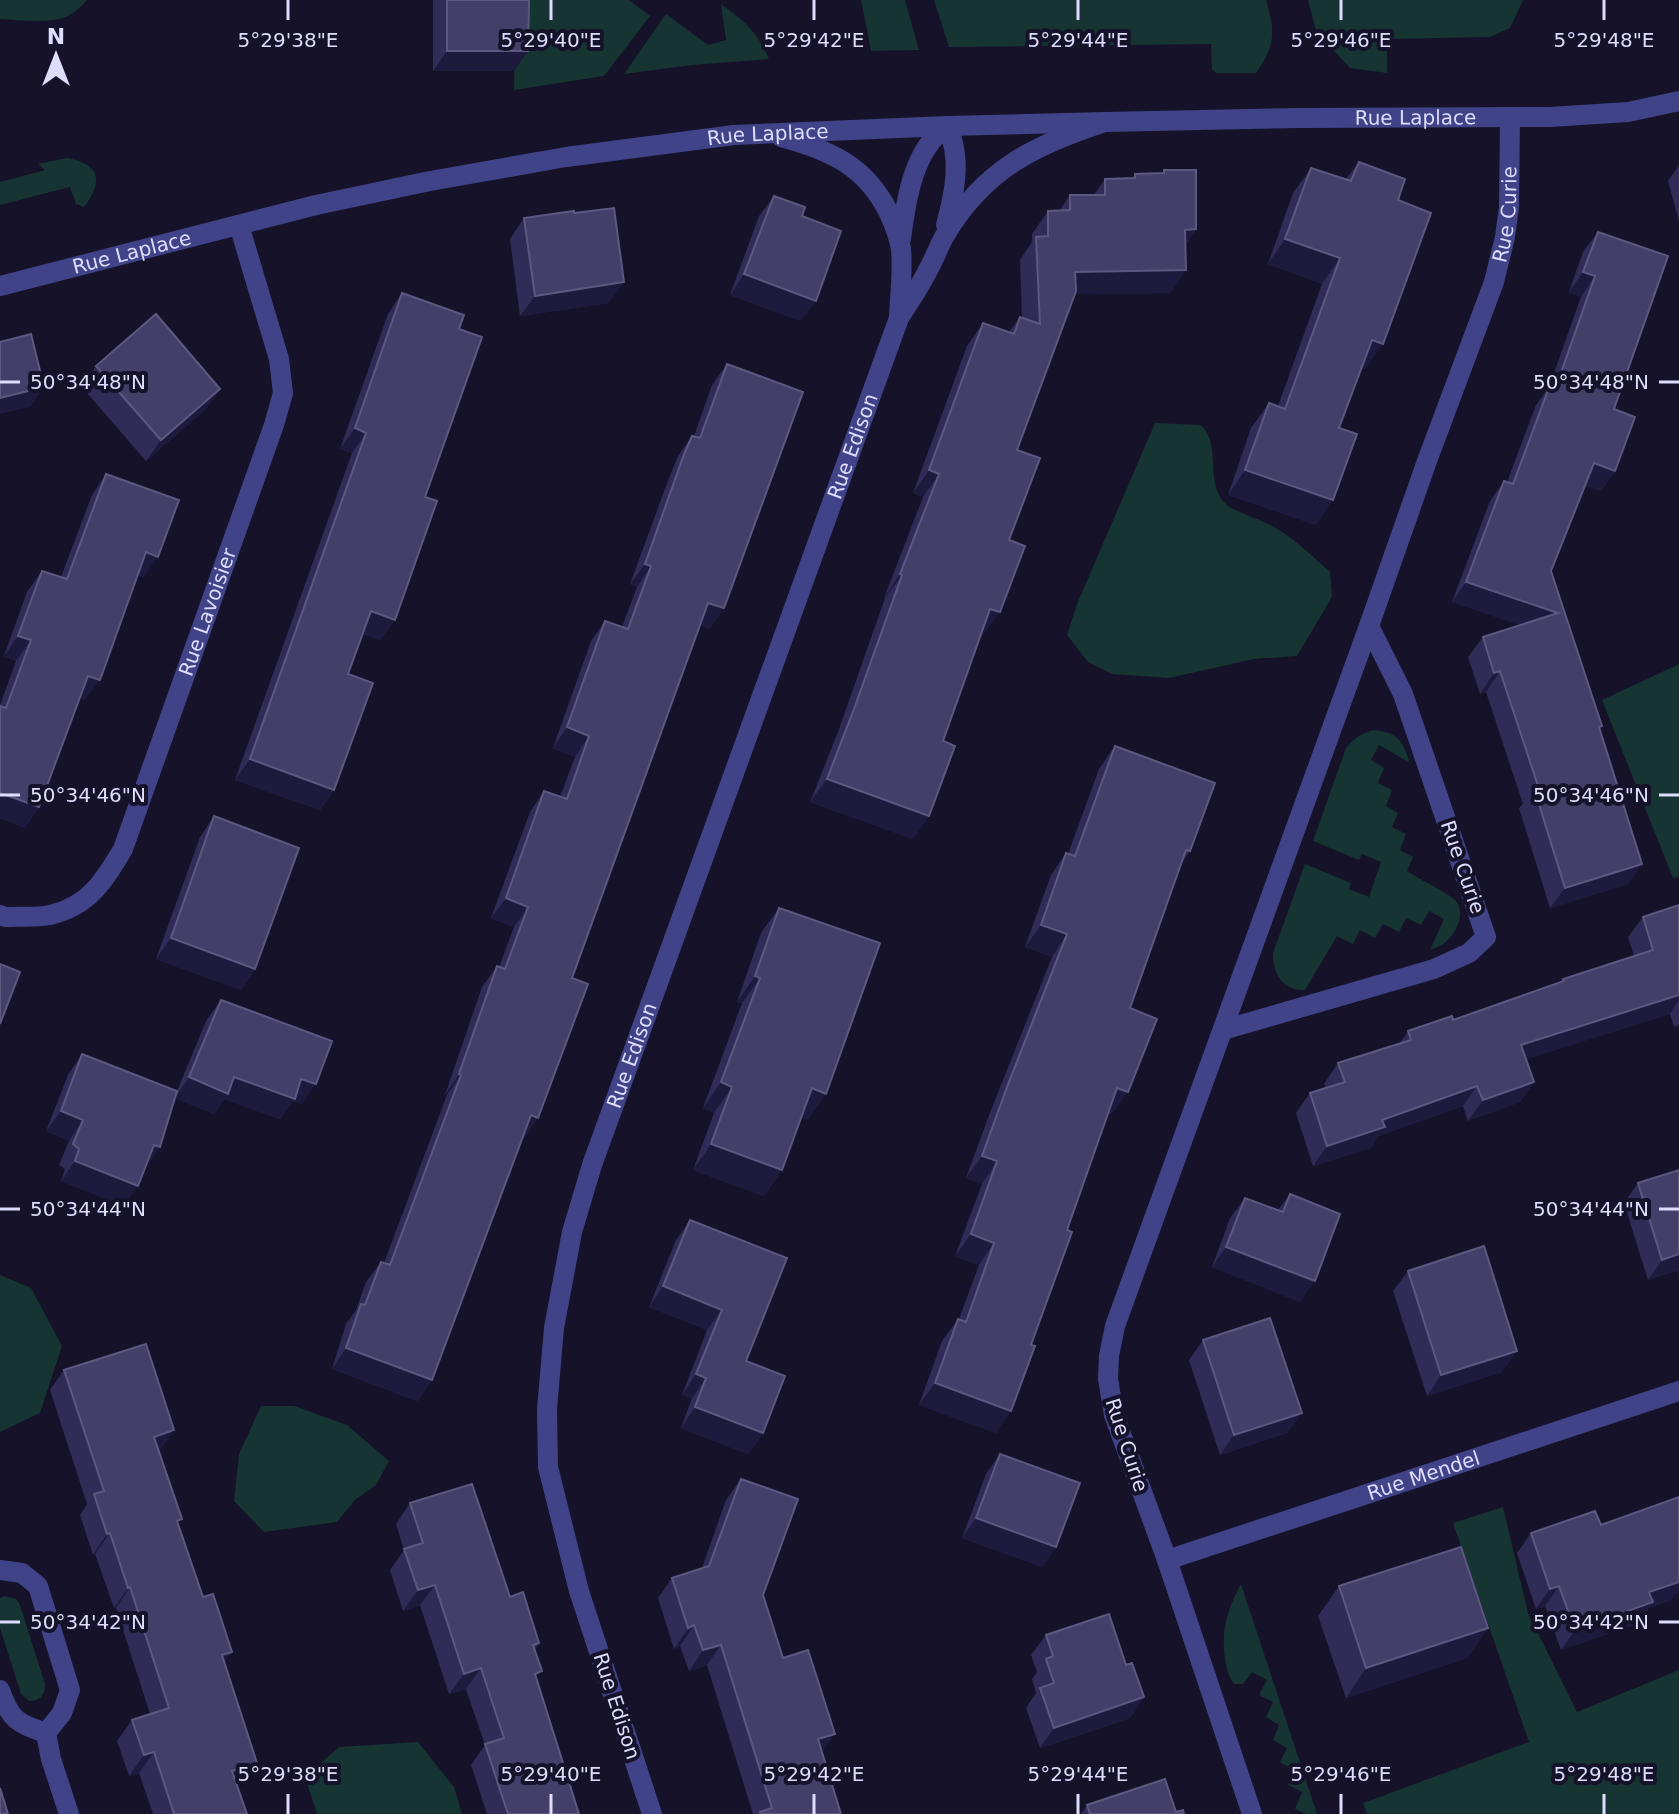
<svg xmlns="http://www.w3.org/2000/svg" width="1679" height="1814" viewBox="0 0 1679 1814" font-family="'DejaVu Sans',sans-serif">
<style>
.green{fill:#163431}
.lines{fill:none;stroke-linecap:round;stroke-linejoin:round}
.minor{stroke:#404387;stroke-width:20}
.wall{fill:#312c57}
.shaded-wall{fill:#1e1a3e}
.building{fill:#443f69;stroke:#5c5880;stroke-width:2}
.ticks{fill:none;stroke:#deddfd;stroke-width:3}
.labels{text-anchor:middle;stroke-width:8;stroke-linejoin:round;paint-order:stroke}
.street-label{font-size:20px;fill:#deddfd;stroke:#15122a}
.ticks-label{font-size:20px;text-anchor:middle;fill:#deddfd;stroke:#15122a;stroke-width:8;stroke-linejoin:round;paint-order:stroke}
</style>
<rect width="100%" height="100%" fill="#15122a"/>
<path class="green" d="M0,0H87C81,6 75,13 66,17C47,24 20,20 0,19Z
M521,0H629L650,16L604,76L514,90L515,6Z
M861,0H905L919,50L871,51Z
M934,0H1266C1276,32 1275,46 1256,73H1216L1212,70L1211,44L949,47Z
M1308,0H1523L1510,28L1490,37L1387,39V73L1350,68L1316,31Z
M721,4C744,21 757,31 769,59L692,65L624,74L666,14L708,45L726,40Z
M67,158C100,164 104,181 84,207L76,204L70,187L0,205V182L45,170L38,164Z
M1155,423L1201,425C1223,447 1203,485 1227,505C1237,513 1260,519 1272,526C1293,537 1312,556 1330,572L1332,597L1297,656L1254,659L1169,678L1112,674L1088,662L1067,635L1077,604Z
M1679,664V877L1673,878L1602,700Z
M1373,730C1398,733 1402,739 1410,763L1379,745L1371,760L1384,768L1378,783L1392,790L1386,806L1398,813L1392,827L1406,834L1400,850L1413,857L1407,871C1417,878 1450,894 1456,901C1467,915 1454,937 1442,945C1438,947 1434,948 1430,950L1444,919L1429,911L1421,925L1406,918L1399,932L1383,924L1375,938L1360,930L1353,944L1337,936L1305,990C1284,991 1272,974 1273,953L1305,864L1351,883L1349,889L1369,897L1381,862L1362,854L1359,860L1313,841L1346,748C1354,738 1361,734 1373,730Z
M0,1275L31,1288L62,1346L40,1413L0,1432Z
M261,1406H294L347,1425L389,1461L376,1485L355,1500L337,1522L264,1532L234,1501L239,1454Z
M1503,1507L1528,1613L1577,1712L1679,1670V1814H1367L1363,1803L1529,1742L1453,1523Z
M1241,1584L1317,1814H1306L1295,1809L1302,1792L1288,1785L1294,1770L1280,1762L1287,1748L1273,1740L1279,1725L1266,1717L1273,1702L1259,1695L1267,1680L1252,1672L1243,1684H1234C1224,1673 1222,1641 1225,1627C1227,1612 1234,1597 1241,1584Z
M5,1596L16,1599L20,1605L45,1684C45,1696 40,1701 29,1701L21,1694L0,1628V1598Z
M418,1742L454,1787L462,1814H317L305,1777L339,1747Z"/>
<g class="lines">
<g class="minor">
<path d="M781,137C830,150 866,166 889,213C894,224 899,237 901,249C903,271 900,295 899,318"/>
<path d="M901,239C906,200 913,150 947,126C962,158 955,191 946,225"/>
<path id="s1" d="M0,286L316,205L430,181L566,157L734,135L947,126L1105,122L1300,118L1550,117L1628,112L1679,101"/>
<path id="s2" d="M0,915L5,917C19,916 36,918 50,915C89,906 104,881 123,849L274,425L283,393L279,359L239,225"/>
<path d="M1223,1030L1434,969L1469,953L1486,937L1403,694L1369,626"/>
<path id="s3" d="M1167,1560L1679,1391"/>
<path d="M0,1570L22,1573L38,1586L70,1690L62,1713L46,1733"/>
<path d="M0,1690C10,1720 17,1723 46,1733"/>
<path d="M46,1733L51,1759L69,1814"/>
<path id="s4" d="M652,1814L579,1591L548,1467L547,1409L554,1328L572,1232L592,1165L899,318C909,302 920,287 928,270C934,260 938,248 944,237C983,170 1034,145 1105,122"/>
<path id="s5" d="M1252,1814L1167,1560L1114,1415L1108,1379L1109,1356L1115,1326L1369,626L1427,461L1494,282L1505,237L1509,207L1510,117"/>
</g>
</g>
<path class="wall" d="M433,0H529L514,71H433Z
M1359,162L1398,200L1365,369L1361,368L1339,428L1316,525L1228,495L1251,428L1269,403L1278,406L1322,284L1268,264L1293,193L1311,168L1346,179Z
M1679,165V221L1668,181Z
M1164,170L1196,229L1186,244V270L1170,293L1074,294L1017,450L1009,540L983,635H981L943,741L929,816L913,839L810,802L838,732L885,598H884L923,497L913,493L967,346L983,323L1009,332L1020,317L1022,318L1020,260L1032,242V234L1048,211H1059L1070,195H1094L1105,179H1131L1135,174L1161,173Z
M774,196L802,216L801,321L730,295L759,216Z
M574,213L609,303L520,316L510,239L524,218Z
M1598,232L1614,409L1615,471L1601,491L1585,485L1551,571L1600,730L1628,884L1550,908L1519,808L1523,804L1486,692L1480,694L1468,657L1483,637L1520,625L1452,602L1490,501L1504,481L1507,482L1536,405L1549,387L1581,297L1569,292L1583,252Z
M402,293L459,329L425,497L381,640L363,634L348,674L334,790L320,810L235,780L352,453L340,449L388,314Z
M727,364L724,608L709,629L700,625L572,978L524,1139L522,1138L432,1380L417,1401L332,1369L346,1324L356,1310L366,1282L381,1262L384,1263L447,1095H445L482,987L497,966L499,967L514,927L491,918L530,812L544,791L560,797L575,757L553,748L591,641L605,621L622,627L637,587L630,584L669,478L678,456L692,436H694L712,385Z
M96,366L220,389L206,409L146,461L82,387Z
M106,474L144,577L137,575L85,700L79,698L39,807L25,828L0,818V705L16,661L4,656L27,592L42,571L61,577L92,495Z
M1115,746L1190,851L1181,864L1130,1008L1112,1114L1108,1113L996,1433L919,1405L942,1341L958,1319H959L979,1265L955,1256L982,1184L966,1178L991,1110L1052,957L1025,947L1051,875L1066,853L1068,854L1099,769Z
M214,816L255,969L241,990L156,959L200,837Z
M1679,905V1025L1674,1027L1670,1014L1526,1059L1534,1082L1520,1102L1468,1121L1463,1106L1378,1136L1371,1148L1313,1166L1296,1113L1310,1093L1326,1088L1324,1084L1338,1063L1399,1044L1408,1031L1453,1020L1562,981L1563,979L1634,956L1628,937L1643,917Z
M779,908L826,1094L808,1119L802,1117L782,1170L764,1196L693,1170L714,1113L703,1108L742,1003L737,1002L761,933Z
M221,1000L302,1104L293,1101L280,1119L224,1099L214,1114L175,1098L160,1147L145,1167L124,1206L61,1181L65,1169L59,1165L69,1141L46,1131L68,1075L82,1054L177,1091L206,1021Z
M1679,1170V1274L1678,1270L1648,1280L1624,1203L1638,1183Z
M1290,1194L1300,1302L1212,1267L1230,1218L1245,1198L1278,1210Z
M690,1220L746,1361L763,1433L748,1454L681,1428L692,1398L682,1395L707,1330L649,1307L676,1240Z
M1408,1271L1502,1372L1427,1396L1393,1291Z
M1203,1340L1302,1413L1287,1433L1220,1455L1189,1360Z
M64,1370L159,1451L179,1525L257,1763L243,1783L237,1785L247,1814H153L139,1773L129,1776L117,1741L132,1720L150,1714L116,1608H114L95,1554L93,1555L80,1515L87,1504L50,1390Z
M1000,1454L1056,1547L1042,1567L962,1538L986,1474Z
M741,1479L763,1595L783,1658L822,1752L841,1814H753L707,1665L689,1671L680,1646L674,1649L658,1598L672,1578L702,1568L726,1500Z
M1679,1497V1593L1675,1594L1671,1600L1649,1608L1639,1623L1561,1650L1545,1606L1536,1609L1517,1553L1531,1533L1601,1525Z
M410,1503L510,1597L539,1643L535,1649L536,1679L579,1814H487L471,1765L485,1745L466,1689L449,1694L420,1605L403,1611L390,1570L404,1550L396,1524Z
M1339,1586L1488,1628L1467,1658L1346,1698L1318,1616Z
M1046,1635L1126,1665L1144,1697L1130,1718L1040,1748L1026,1708L1036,1693L1032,1679L1037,1672L1031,1655Z
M1087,1805L1176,1812L1184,1814H1081Z"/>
<path class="shaded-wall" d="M447,51H528L514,71H433Z
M1196,229L1180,252L1185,230Z
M1285,239L1340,258L1322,284L1268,264Z
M1186,270L1170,293L1059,295L1075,272Z
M1583,272L1595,276L1581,297L1569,292Z
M744,274L816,301L801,321L730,295Z
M624,282L609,303L520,316L535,296Z
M1372,340L1383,344L1365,369L1354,365Z
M44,387L30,407L0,414V398Z
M220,389L206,409L146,461L161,440Z
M355,428L366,433L352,453L340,449Z
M1594,463L1615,471L1601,491L1580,483Z
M929,470L939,474L923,497L913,493Z
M1245,470L1333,500L1316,525L1228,495Z
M146,552L158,557L144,577L131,573Z
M645,564L651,566L637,587L630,584Z
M900,574L902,575L885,598H884Z
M1466,582L1558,613L1544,633L1452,602Z
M708,603L724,608L709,629L694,623Z
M990,609L1000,612L983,635L974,632Z
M371,611L395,620L381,640L357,632Z
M18,636L31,640L16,661L4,656Z
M1500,671L1486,692L1480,694L1494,673Z
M88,676L100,680L85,700L73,696Z
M567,727L589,736L575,757L553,748Z
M250,759L334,790L320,810L235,780Z
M827,779L929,816L913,839L810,802Z
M0,793L39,807L25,828L0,818Z
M1642,864L1628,884L1550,908L1565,888Z
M506,898L528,907L514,927L491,918Z
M1041,925L1067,934L1052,957L1025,947Z
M171,938L255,969L241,990L156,959Z
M755,976L760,978L742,1003L737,1002Z
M1679,995V1000L1670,1014L1507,1065L1521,1045Z
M459,1074L461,1075L447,1095H445Z
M189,1077H234L301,1079L316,1084L302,1104L293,1101L280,1119L224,1099L214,1114L175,1098Z
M721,1082L732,1087L714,1113L703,1108Z
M1534,1082L1520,1102L1468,1121L1483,1100Z
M1477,1086L1463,1106L1378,1136L1371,1148L1313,1166L1327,1146L1382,1120Z
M812,1088L826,1094L808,1119L794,1114Z
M1117,1088L1128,1092L1112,1114L1102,1110Z
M61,1111L83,1120L69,1141L46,1131Z
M531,1115L538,1118L524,1139L516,1136Z
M711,1144L782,1170L764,1196L693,1170Z
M154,1145L160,1147L145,1167Z
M982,1156L997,1161L982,1184L966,1178Z
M75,1161L138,1186L124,1206L61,1181Z
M971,1234L994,1243L979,1265L955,1256Z
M1226,1247L1315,1281L1300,1302L1212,1267Z
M1679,1254V1269L1678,1270L1648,1280L1662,1260Z
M663,1286L722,1310L707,1330L649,1307Z
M346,1348L432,1380L417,1401L332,1369Z
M1517,1351L1502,1372L1427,1396L1441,1375Z
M696,1374L706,1378L692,1398L682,1395Z
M935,1383L1011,1411L996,1433L919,1405Z
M695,1407L763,1433L748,1454L681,1428Z
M1302,1413L1287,1433L1220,1455L1234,1435Z
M174,1430L160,1451L154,1437Z
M976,1518L1056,1547L1042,1567L962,1538Z
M110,1533L95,1554L93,1555L107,1534Z
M1679,1582V1593L1675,1594L1671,1600L1649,1608L1639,1623L1561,1650L1575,1630L1649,1592Z
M435,1585L420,1605L403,1611L418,1590Z
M1559,1586L1545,1606L1536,1609L1550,1589Z
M130,1587L116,1608H114L128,1588Z
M694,1625L680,1646L674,1649L688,1628Z
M1488,1628L1467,1658L1346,1698L1366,1668Z
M721,1645L707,1665L689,1671L703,1650Z
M232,1652L218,1672L222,1655Z
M481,1668L466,1689L449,1694L464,1674Z
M1144,1697L1130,1718L1040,1748L1054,1728Z
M835,1734L820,1754L818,1739Z
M154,1752L139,1773L129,1776L144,1755Z
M257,1763L243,1783L218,1792L232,1771Z"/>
<path class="building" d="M447,0H529L528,51H447Z
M1359,162L1405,179L1398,200L1431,213L1383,344L1372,340L1339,428L1357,434L1333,500L1245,470L1269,403L1285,409L1340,258L1285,239L1311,168L1351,181Z
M1164,170H1196V229L1185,230L1186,270L1075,272L1076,291L1017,450L1040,458L1009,540L1025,546L1000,612L990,609L943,741L955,746L929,816L827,779L854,709L902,575L900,574L939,474L929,470L983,323L1014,334L1020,317L1040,324L1036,237L1048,236V211L1070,210V195H1105V179L1135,178V174L1164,173Z
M774,196L805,207L802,216L841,231L816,301L744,274Z
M614,208L624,282L535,296L524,218L574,211V213Z
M1598,232L1668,256L1614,409L1635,417L1615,471L1594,463L1551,571L1602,726L1599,727L1642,864L1565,888L1534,788L1538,786L1500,671L1494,673L1483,637L1558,613L1466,582L1504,481L1513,484L1550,385L1556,387L1595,276L1583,272Z
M402,293L464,315L459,329L482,337L425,497L437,501L395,620L371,611L348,674L373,683L334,790L250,759L366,433L355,428Z
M156,314L220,389L161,440L96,366Z
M31,334L44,387L0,398V342Z
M727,364L803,392L724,608L708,603L572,978L588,984L538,1118L531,1115L432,1380L346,1348L361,1304L365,1305L381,1262L390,1265L461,1075L459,1074L497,966L505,969L528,907L506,898L544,791L567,799L589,736L567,727L605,621L628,629L651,566L645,564L683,457L692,436L700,438Z
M106,474L179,500L158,557L146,552L100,680L88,676L39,807L0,793V706L6,708L31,640L18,636L42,571L67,579Z
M1115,746L1215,783L1190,851L1186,850L1130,1008L1157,1019L1128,1092L1117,1088L1067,1230L1072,1232L1031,1345L1035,1346L1011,1411L935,1383L958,1319L966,1322L994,1243L971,1234L997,1161L982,1156L1007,1087L1067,934L1041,925L1066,853L1075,856Z
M214,816L299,848L255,969L171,938Z
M1679,905V995L1521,1045L1534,1082L1483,1100L1477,1086L1382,1120L1385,1127L1327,1146L1310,1093L1345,1082L1338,1063L1411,1040L1408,1031L1452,1016L1453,1020L1564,981L1563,979L1653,950L1643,917Z
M779,908L880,943L826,1094L812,1088L782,1170L711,1144L732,1087L721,1082L760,978L755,976Z
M0,964L20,972L0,1024Z
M221,1000L332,1041L316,1084L301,1079L295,1099L234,1077L228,1094L189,1077Z
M82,1054L177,1091L160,1147L154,1145L138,1186L75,1161L79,1149L73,1144L83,1120L61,1111Z
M1679,1170V1254L1662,1260L1638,1183Z
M1290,1194L1340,1214L1315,1281L1226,1247L1245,1198L1283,1212Z
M690,1220L787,1258L746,1361L785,1376L763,1433L695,1407L706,1378L696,1374L722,1310L663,1286Z
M1484,1246L1517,1351L1441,1375L1408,1271Z
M1270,1318L1302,1413L1234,1435L1203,1340Z
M146,1344L174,1430L154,1437L182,1519L177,1521L203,1597L213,1594L232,1652L222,1655L257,1763L232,1771L247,1814H174L154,1752L144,1755L132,1720L169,1708L130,1587L128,1588L110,1533L107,1534L94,1494L104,1491L64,1370Z
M1000,1454L1080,1483L1056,1547L976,1518Z
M741,1479L798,1499L763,1595L783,1658L808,1650L835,1734L818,1739L841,1814H760V1812L772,1808L721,1645L703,1650L694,1625L688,1628L672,1578L709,1566Z
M472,1484L510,1597L523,1592L539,1643L533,1645L542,1671L535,1674L579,1814H508L485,1744L504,1738L481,1668L464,1674L435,1585L418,1590L404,1549L423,1543L410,1503Z
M1679,1497V1582L1649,1592L1653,1602L1575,1630L1559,1586L1550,1589L1531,1533L1595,1511L1601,1525Z
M1461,1547L1488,1628L1366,1668L1339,1586Z
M1109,1614L1126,1665L1132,1663L1144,1697L1054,1728L1040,1688L1054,1683L1046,1659L1053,1656L1046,1635Z
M1165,1779L1176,1812L1183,1810L1184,1814H1090L1087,1805Z
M0,1788L8,1814H0Z"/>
<path class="ticks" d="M288,0V20M551,0V20M814,0V20M1078,0V20M1341,0V20M1604,0V20M0,382H20M1659,382H1679M0,795H20M1659,795H1679M0,1209H20M1659,1209H1679M0,1622H20M1659,1622H1679M288,1794V1814M551,1794V1814M814,1794V1814M1078,1794V1814M1341,1794V1814M1604,1794V1814"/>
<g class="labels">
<g class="street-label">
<text dy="7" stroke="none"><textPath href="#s1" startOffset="1432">Rue Laplace</textPath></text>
<text dy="7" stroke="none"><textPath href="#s1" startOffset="784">Rue Laplace</textPath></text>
<text dy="7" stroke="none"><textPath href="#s5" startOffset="1692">Rue Curie</textPath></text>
<text dy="7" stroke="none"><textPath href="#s1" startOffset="136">Rue Laplace</textPath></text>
<text dy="7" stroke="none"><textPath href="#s4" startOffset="1434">Rue Edison</textPath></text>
<text dy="7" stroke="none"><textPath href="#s2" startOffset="404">Rue Lavoisier</textPath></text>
<text transform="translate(1463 867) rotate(71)" y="7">Rue Curie</text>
<text dy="7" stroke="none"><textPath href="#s4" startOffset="786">Rue Edison</textPath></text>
<text transform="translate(1127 1445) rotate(72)" y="7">Rue Curie</text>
<text dy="7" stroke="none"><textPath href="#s3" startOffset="270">Rue Mendel</textPath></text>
<text transform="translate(617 1706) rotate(72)" y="7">Rue Edison</text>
</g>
</g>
<g class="ticks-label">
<text x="288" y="47">5°29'38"E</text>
<text x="551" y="47">5°29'40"E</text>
<text x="814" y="47">5°29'42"E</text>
<text x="1078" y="47">5°29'44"E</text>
<text x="1341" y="47">5°29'46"E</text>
<text x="1604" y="47">5°29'48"E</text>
<text x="88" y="389">50°34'48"N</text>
<text x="1591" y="389">50°34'48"N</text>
<text x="88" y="802">50°34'46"N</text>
<text x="1591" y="802">50°34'46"N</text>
<text x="88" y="1216">50°34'44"N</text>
<text x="1591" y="1216">50°34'44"N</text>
<text x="88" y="1629">50°34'42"N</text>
<text x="1591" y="1629">50°34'42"N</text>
<text x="288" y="1781">5°29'38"E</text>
<text x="551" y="1781">5°29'40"E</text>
<text x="814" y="1781">5°29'42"E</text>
<text x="1078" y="1781">5°29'44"E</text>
<text x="1341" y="1781">5°29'46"E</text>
<text x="1604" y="1781">5°29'48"E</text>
</g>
<g transform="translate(56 56)" stroke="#15122a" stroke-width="6" paint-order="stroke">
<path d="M0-6L14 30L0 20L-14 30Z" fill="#deddfd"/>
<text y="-12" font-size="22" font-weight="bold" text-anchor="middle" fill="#deddfd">N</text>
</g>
</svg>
